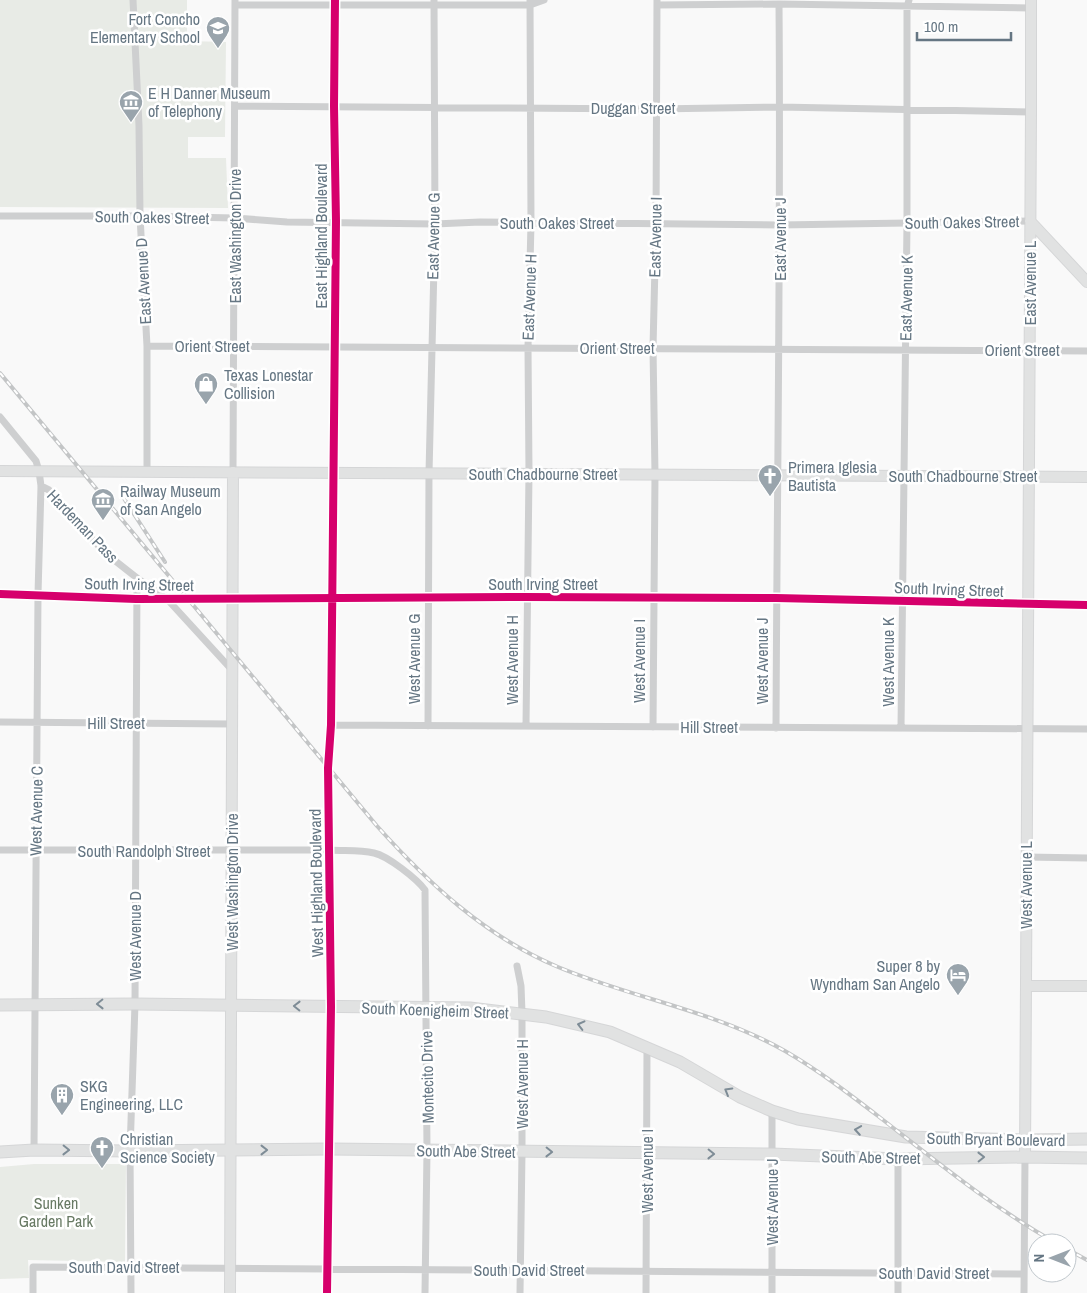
<svg xmlns="http://www.w3.org/2000/svg" width="1087" height="1293" viewBox="0 0 1087 1293" font-family="'Archivo Narrow',sans-serif">
<style>
.green{fill:#e8ebe6}
.lines{fill:none;stroke-linecap:round;stroke-linejoin:round}
.secondary-casing{stroke:#d5d6d7;stroke-width:12}
.primary-casing{stroke:#d5d6d7;stroke-width:13}
.street{stroke:#cecfd0;stroke-width:7}
.secondary{stroke:#e1e2e2;stroke-width:10}
.primary{stroke:#e1e2e2;stroke-width:11}
.rail-casing{stroke:#c3c5c6;stroke-width:4}
.rail{stroke:#fff;stroke-width:2;stroke-dasharray:5.5;stroke-linecap:butt}
.cycleway-casing{stroke:#fff;stroke-width:11}
.cycleway{stroke:#d6006c;stroke-width:8}
.oneway{stroke:#7e8c96}
.labels{text-anchor:middle;stroke-width:5;stroke-linejoin:round;paint-order:stroke}
.poi-label{font-size:16px;fill:#657683;stroke:#fff;text-anchor:start}
.street-label{font-size:16px;fill:#657683;stroke:#fff}
.park-label{font-size:16px;fill:#687a64;stroke:#fff}
</style>
<rect width="100%" height="100%" fill="#f9f9f9"/>
<path class="green" d="M0,0H187V41L226,42L225,137H188V158H226L228,208L0,207Z
M34,1164H126L125,1262L28,1260L29,1278L0,1279V1167Z"/>
<g class="lines">
<g class="secondary-casing">
<path id="secondary" d="M1030,221L1087,282
M0,471L1087,477
M1026,986H1087
M1025,1157L1031,112V0
M230,1293L233,472"/>
</g>
<g class="primary-casing">
<path id="primary" d="M0,1005L135,1004L470,1008L546,1017L610,1032L680,1062L740,1097L772,1111L798,1119L906,1137L1025,1140L1087,1139
M0,1152L34,1150L130,1151L330,1149L772,1154L898,1159L1025,1157L1087,1158"/>
</g>
<path class="street" d="M133,0L139,126L140,216L147,346V471
M235,5H530L544,0
M657,5L779,4L1031,8
M235,106L656,109L780,107L1031,112
M0,216H140L235,218L287,222L435,224L480,222L780,225L1030,221
M147,346L1087,351
M0,417L36,461L39,471L41,486L38,594L34,1150
M233,472L235,0
M41,486L49,490L104,552L137,578L167,599L232,670
M0,594L136,599L526,597L776,598L1087,605
M0,722L232,724
M331,725L1087,729
M428,726L429,473L435,224L434,0
M526,726L529,473L528,348L531,223L530,0
M653,727L655,474L653,348L656,224L657,0
M776,728C777,486 781,245 779,4
M901,728L907,223V7L909,0
M0,850H330C345,851 360,850 374,853C388,856 417,879 425,890L427,1151L425,1293
M1026,857L1087,858
M517,966L521,986L522,1013V1152L520,1293
M898,1159V1293
M33,1293V1267L1024,1274
M131,1293L130,1151L135,1004L137,578
M327,1293L331,1007L328,768L331,725L336,221L334,106L335,0
M646,1293L647,1049
M772,1293V1111
M1024,1293L1025,1157"/>
<use href="#secondary" class="secondary"/>
<use href="#primary" class="primary"/>
<g class="rail-casing">
<path id="rail" d="M0,373L377,826C429,884 485,936 558,967C632,998 715,1011 785,1051C818,1070 848,1093 878,1116C936,1161 992,1207 1056,1243
M123,497L165,562
M1067,1249L1087,1260"/>
</g>
<use href="#rail" class="rail"/>
<g class="cycleway-casing">
<path id="cycleway" d="M0,594L136,599L526,597L776,598L1087,605
M327,1293L331,1007L328,768L331,725L336,221L334,106L335,0"/>
</g>
<use href="#cycleway" class="cycleway"/>
</g>
<defs><path id="oneway-chevron" d="M-2-3.5L2.5 0L-2 3.5" fill="none" stroke-width="1.6" stroke-linecap="round" stroke-linejoin="round" transform="scale(1.25)"/></defs>
<g class="oneway">
<use href="#oneway-chevron" transform="translate(100 1004) rotate(179)"/>
<use href="#oneway-chevron" transform="translate(297 1006) rotate(-179)"/>
<use href="#oneway-chevron" transform="translate(581 1025) rotate(-166)"/>
<use href="#oneway-chevron" transform="translate(728 1091) rotate(-150)"/>
<use href="#oneway-chevron" transform="translate(858 1130) rotate(-171)"/>
<use href="#oneway-chevron" transform="translate(66 1150) rotate(1)"/>
<use href="#oneway-chevron" transform="translate(264 1150)"/>
<use href="#oneway-chevron" transform="translate(549 1152) rotate(1)"/>
<use href="#oneway-chevron" transform="translate(711 1154) rotate(1)"/>
<use href="#oneway-chevron" transform="translate(981 1157) rotate(-1)"/>
</g>
<defs>
<g id="school-pin" transform="scale(1.25)"><path d="M0 17L-7.5 6A9.5 9.5 0 1 1 7.5 6Z" fill="#99a4ac" stroke="#fff"/><path d="M0-5L7-2L0 1L-7-2ZM-4 1L0 2.5L4 1V4Q0 6-4 4Z" fill="#fff"/></g>
<g id="museum-pin" transform="scale(1.25)"><path d="M0 17L-7.5 6A9.5 9.5 0 1 1 7.5 6Z" fill="#99a4ac" stroke="#fff"/><path d="M0-6L6-3V-2H-6V-3ZM-5-1h2V3h-2ZM-1-1h2V3h-2ZM3-1h2V3H3ZM-6 4H6V6H-6Z" fill="#fff"/></g>
<g id="shop-pin" transform="scale(1.25)"><path d="M0 17L-7.5 6A9.5 9.5 0 1 1 7.5 6Z" fill="#99a4ac" stroke="#fff"/><path d="M-5-2.5h2.3a2.7 3.5 0 0 1 5.4 0H5L5.5 6h-11ZM-1.5-2.5h3a1.5 2.3 0 0 0-3 0Z" fill="#fff"/></g>
<g id="church-pin" transform="scale(1.25)"><path d="M0 17L-7.5 6A9.5 9.5 0 1 1 7.5 6Z" fill="#99a4ac" stroke="#fff"/><path d="M-1.2-6h2.4v3.5h3.3v2.4h-3.3V6h-2.4V-.1h-3.3v-2.4h3.3Z" fill="#fff"/></g>
<g id="hotel-pin" transform="scale(1.25)"><path d="M0 17L-7.5 6A9.5 9.5 0 1 1 7.5 6Z" fill="#99a4ac" stroke="#fff"/><path d="M-6-4.5h1.5V1H6V5H4.5V3h-9V5H-6ZM-4 0a1.8 1.8 0 1 1 3.6 0ZM.5 0V-2.5h3Q6-2.5 6 0Z" fill="#fff"/></g>
<g id="building-pin" transform="scale(1.25)"><path d="M0 17L-7.5 6A9.5 9.5 0 1 1 7.5 6Z" fill="#99a4ac" stroke="#fff"/><path d="M-4-6H4V6H1V3H-1V6H-4ZM-2.5-4.3h1.7v1.8h-1.7ZM.8-4.3h1.7v1.8H.8ZM-2.5-1h1.7V.8h-1.7ZM.8-1h1.7V.8H.8Z" fill="#fff"/></g>
</defs>
<g fill-rule="evenodd">
<use href="#school-pin" x="218" y="28"/>
<use href="#museum-pin" x="131" y="102"/>
<use href="#shop-pin" x="206" y="384"/>
<use href="#church-pin" x="770" y="476"/>
<use href="#museum-pin" x="103" y="500"/>
<use href="#hotel-pin" x="958" y="975"/>
<use href="#building-pin" x="62" y="1095"/>
<use href="#church-pin" x="102" y="1148"/>
</g>
<g class="labels">
<g class="poi-label">
<text x="200" y="25" text-anchor="end">Fort Concho<tspan x="200" dy="18">Elementary School</tspan></text>
<text x="148" y="99">E H Danner Museum<tspan x="148" dy="18">of Telephony</tspan></text>
<text x="224" y="381">Texas Lonestar<tspan x="224" dy="18">Collision</tspan></text>
<text x="788" y="473">Primera Iglesia<tspan x="788" dy="18">Bautista</tspan></text>
<text x="120" y="497">Railway Museum<tspan x="120" dy="18">of San Angelo</tspan></text>
<text x="940" y="972" text-anchor="end">Super 8 by<tspan x="940" dy="18">Wyndham San Angelo</tspan></text>
<text x="80" y="1092">SKG<tspan x="80" dy="18">Engineering, LLC</tspan></text>
<text x="120" y="1145">Christian<tspan x="120" dy="18">Science Society</tspan></text>
</g>
<g class="street-label">
<text x="633" y="114">Duggan Street</text>
<text transform="translate(152 217) rotate(1)" y="6">South Oakes Street</text>
<text transform="translate(962 222) rotate(-1)" y="6">South Oakes Street</text>
<text x="557" y="229">South Oakes Street</text>
<text transform="translate(235 236) rotate(-90)" y="6">East Washington Drive</text>
<text transform="translate(321 236) rotate(-90)" y="6">East Highland Boulevard</text>
<text transform="translate(433 236) rotate(-89)" y="6">East Avenue G</text>
<text transform="translate(655 237) rotate(-89)" y="6">East Avenue I</text>
<text transform="translate(780 239) rotate(-90)" y="6">East Avenue J</text>
<text transform="translate(143 281) rotate(-93)" y="6">East Avenue D</text>
<text transform="translate(1030 283) rotate(-90)" y="6">East Avenue L</text>
<text transform="translate(529 297) rotate(-88)" y="6">East Avenue H</text>
<text transform="translate(906 298) rotate(-89)" y="6">East Avenue K</text>
<text x="212" y="352">Orient Street</text>
<text x="617" y="354">Orient Street</text>
<text x="1022" y="356">Orient Street</text>
<text x="543" y="480">South Chadbourne Street</text>
<text x="963" y="482">South Chadbourne Street</text>
<text transform="translate(83 526) rotate(46)" y="6">Hardeman Pass</text>
<text transform="translate(139 584) rotate(1)" y="6">South Irving Street</text>
<text x="543" y="590">South Irving Street</text>
<text transform="translate(949 589) rotate(2)" y="6">South Irving Street</text>
<text transform="translate(414 659) rotate(-90)" y="6">West Avenue G</text>
<text transform="translate(512 660) rotate(-90)" y="6">West Avenue H</text>
<text transform="translate(639 661) rotate(-90)" y="6">West Avenue I</text>
<text transform="translate(762 661) rotate(-90)" y="6">West Avenue J</text>
<text transform="translate(888 662) rotate(-90)" y="6">West Avenue K</text>
<text x="116" y="729">Hill Street</text>
<text x="709" y="733">Hill Street</text>
<text transform="translate(36 811) rotate(-89)" y="6">West Avenue C</text>
<text x="144" y="857">South Randolph Street</text>
<text transform="translate(232 882) rotate(-90)" y="6">West Washington Drive</text>
<text transform="translate(316 883) rotate(-91)" y="6">West Highland Boulevard</text>
<text transform="translate(1026 885) rotate(-90)" y="6">West Avenue L</text>
<text transform="translate(135 936) rotate(-90)" y="6">West Avenue D</text>
<text transform="translate(435 1010) rotate(2)" y="6">South Koenigheim Street</text>
<text transform="translate(427 1077) rotate(-91)" y="6">Montecito Drive</text>
<text transform="translate(522 1084) rotate(-90)" y="6">West Avenue H</text>
<text transform="translate(996 1139) rotate(1)" y="6">South Bryant Boulevard</text>
<text transform="translate(466 1151) rotate(1)" y="6">South Abe Street</text>
<text transform="translate(871 1157) rotate(1)" y="6">South Abe Street</text>
<text transform="translate(647 1171) rotate(-90)" y="6">West Avenue I</text>
<text transform="translate(772 1202) rotate(-90)" y="6">West Avenue J</text>
<text x="124" y="1273">South David Street</text>
<text x="529" y="1276">South David Street</text>
<text x="934" y="1279">South David Street</text>
</g>
<g class="park-label">
<text x="56" y="1209">Sunken<tspan x="56" dy="18">Garden Park</tspan></text>
</g>
</g>
<g transform="translate(1052 1258) rotate(270)"><circle r="24" fill="#ffffff" stroke="#c1c8cd"/>
<path d="M0-4L9 19L0 12L-9 19Z" fill="#99a4ac"/>
<text y="-8" font-size="14" font-weight="bold" text-anchor="middle" fill="#657683">N</text>
</g>
<path d="M917 32v8h94v-8" fill="none" stroke="#657683" stroke-width="2.5"/>
<text x="924" y="32" font-size="15" fill="#657683" stroke="#ffffff" stroke-width="4" paint-order="stroke">100 m</text>
</svg>
